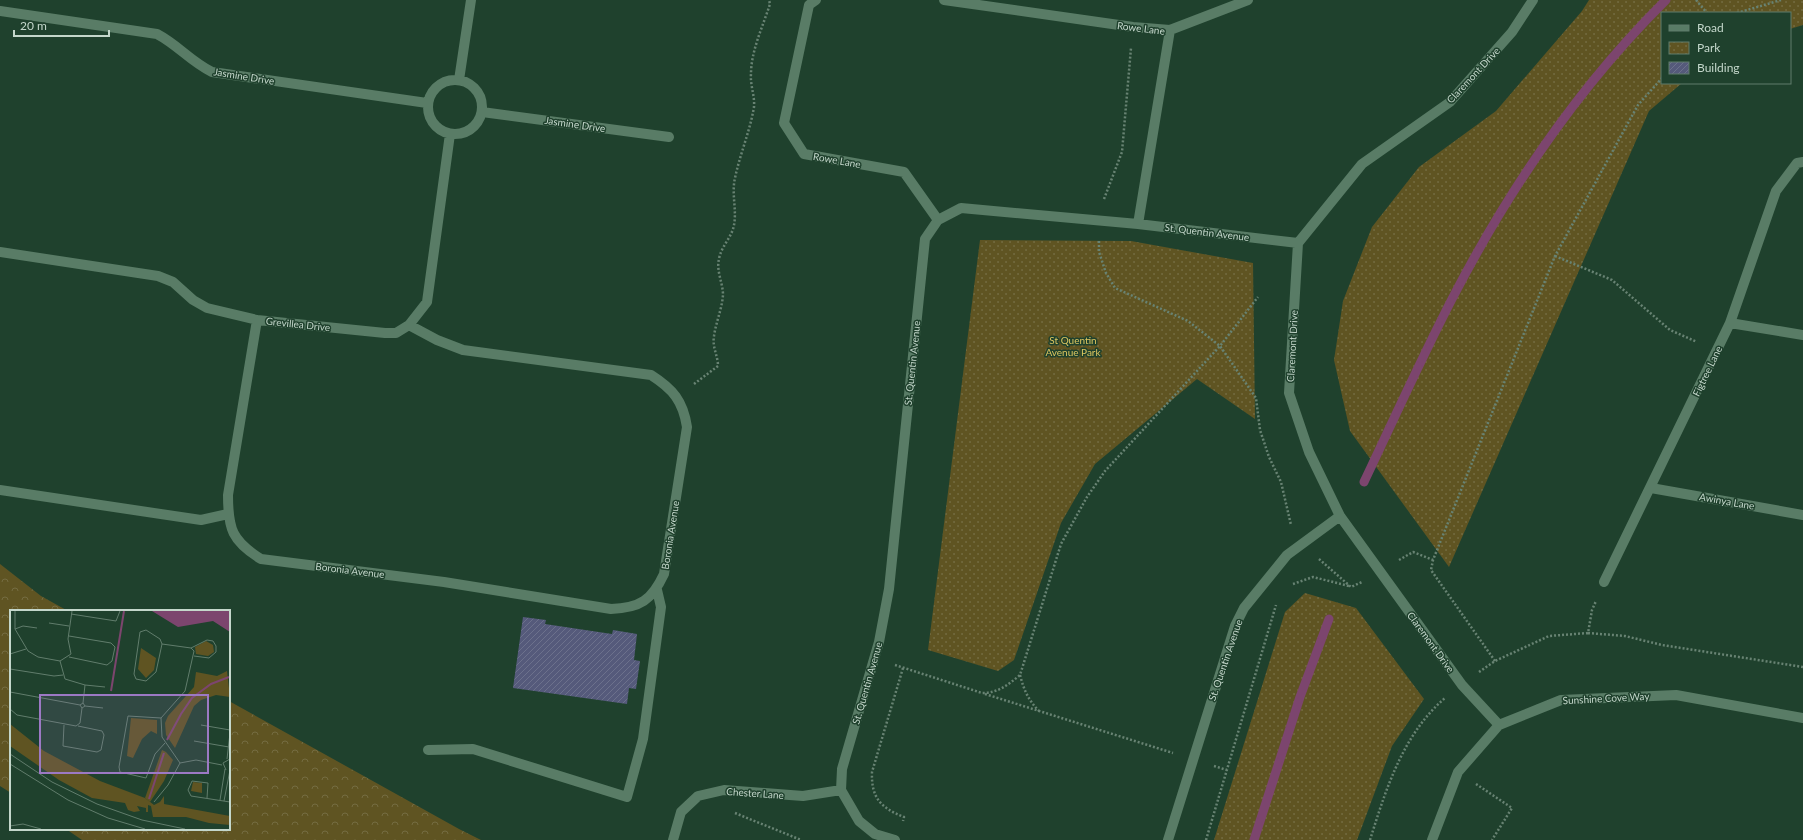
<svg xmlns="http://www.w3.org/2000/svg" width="1803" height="840" viewBox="0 0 1803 840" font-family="Lato,sans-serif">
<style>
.forest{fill:url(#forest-crowns)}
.park{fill:url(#park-dots)}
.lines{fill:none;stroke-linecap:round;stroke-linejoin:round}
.stream{stroke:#7c456e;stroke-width:9}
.building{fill:url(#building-hatch)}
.path{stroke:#688373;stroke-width:2.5;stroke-dasharray:2 2;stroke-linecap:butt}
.minor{stroke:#597c66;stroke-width:10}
.labels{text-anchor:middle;stroke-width:3;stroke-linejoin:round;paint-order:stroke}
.street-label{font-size:10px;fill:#c4d7cb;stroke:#1f412d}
.park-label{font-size:10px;fill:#ddc660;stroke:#1f412d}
.inset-river{fill:none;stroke:#7c456e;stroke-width:2}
.inset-road{fill:none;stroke:#617d6c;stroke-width:1}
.view{fill:#9c79c4;fill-opacity:0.15;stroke:#9c79c4;stroke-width:2}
.inset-edge{fill:none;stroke:#c4d7cb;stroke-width:2}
</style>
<defs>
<pattern id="forest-crowns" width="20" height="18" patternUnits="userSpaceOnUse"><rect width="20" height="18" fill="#5f5422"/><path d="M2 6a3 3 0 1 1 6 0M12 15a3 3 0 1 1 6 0" fill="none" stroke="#746c41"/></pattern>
<pattern id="park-dots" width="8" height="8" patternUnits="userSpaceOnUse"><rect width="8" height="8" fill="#5f5422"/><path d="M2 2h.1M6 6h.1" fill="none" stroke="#746c41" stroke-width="1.8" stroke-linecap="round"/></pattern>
<pattern id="building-hatch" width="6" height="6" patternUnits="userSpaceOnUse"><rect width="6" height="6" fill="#555a7b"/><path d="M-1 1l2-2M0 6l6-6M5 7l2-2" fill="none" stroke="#6c718c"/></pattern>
</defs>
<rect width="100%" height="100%" fill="#1f412d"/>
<path class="forest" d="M0,564L41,596L68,611H11V793L0,786Z
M229,701L459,829L481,840H82L66,829H229Z"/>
<path class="park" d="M1589,0H1803V25L1790,29V13H1662V83H1682L1649,111L1449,567L1350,431L1334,360L1343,301L1372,227L1419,167L1496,111L1582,11Z
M980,240L1131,241L1253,263L1255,419L1197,379L1095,464L1061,523L1014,660L998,671L928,650Z
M1305,593L1356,608L1424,699L1392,746L1357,840H1214L1285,612Z"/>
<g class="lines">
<path class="stream" d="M1364,482C1393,421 1421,359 1452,299C1508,191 1579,86 1666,0
M1254,840L1300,697L1329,619"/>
</g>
<path class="building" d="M523,617L546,620L545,624L612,634L613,630L637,634L634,660L640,661L636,689L629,688L627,704L513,688Z"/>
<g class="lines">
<path class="path" d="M1696,0L1707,13
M1737,13L1781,0
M1104,199L1122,152L1131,48
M1099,241V252L1106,273L1115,288L1188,321L1220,346L1256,398L1260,430L1269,457L1281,482L1291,525
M1555,256L1612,280L1670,330L1697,342
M694,384L718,366C718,356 712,347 714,336C716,322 722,309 723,295C723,283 716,271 719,259C721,247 730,239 733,229C738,213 731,195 735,178C740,154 750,131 754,107C755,96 750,85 751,74C751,51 763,26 770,4L769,0
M1319,559L1351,587L1362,582
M1399,560L1413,552L1433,560
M1293,584L1313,577L1349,586
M1588,633L1625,636L1662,645L1803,667
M1495,661L1431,570L1433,560L1555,256L1638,105L1662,78
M895,665L982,693C998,693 1008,685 1020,675L1061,544L1087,497L1105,471L1220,346L1258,297
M903,668L872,772C871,798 881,808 904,817L903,821
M1479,672L1495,661L1549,636L1588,633L1592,610L1596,601
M1020,675C1024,690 1028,700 1040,712
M985,694L1173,753
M1214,766L1227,770
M1476,784L1512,808L1492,840
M735,813L801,840
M1206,840L1276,605
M1370,840C1386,789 1403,734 1445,698"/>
<path class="minor" d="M816,0L809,5L784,123L804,154L904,172L938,220
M944,0L1133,27L1170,30L1138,224
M0,11L157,34C178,45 190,61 212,72L427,103
M1170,30L1248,0
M428 107a27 27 0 1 1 54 0a27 27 0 1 1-54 0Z
M459,80L471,0
M482,112L669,137
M0,252L158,276L173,282L193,300L207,308L257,320L385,333H396L409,325L427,302L450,134
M257,320L228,495C228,529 232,541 261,559L444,582L611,609C640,608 652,600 664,574L687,427C683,401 673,389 651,375L463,350L437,340L409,325
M1730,323L1803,335
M1651,488L1803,515
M0,490L201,520L228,514
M1604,582L1730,323L1776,191L1797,163L1803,162
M1499,725L1462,685L1340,516L1309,452L1289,393L1298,243L1362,164L1450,102L1512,32L1533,0
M428,750L473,749L627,797L643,739L661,607L657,590
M673,840L681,812L698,796L724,790L803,796L841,790
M895,840L875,834L859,821L841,790L842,769L879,642L889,589L925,239L938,220L961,208L1138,224L1298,243
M1168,840L1235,626L1244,608L1287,555L1340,516
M1432,840L1458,772L1499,725L1561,700L1676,695L1803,718"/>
</g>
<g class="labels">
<g class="street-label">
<text transform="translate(1141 28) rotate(7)" y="4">Rowe Lane</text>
<text transform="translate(1473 75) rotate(-47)" y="4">Claremont Drive</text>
<text transform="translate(244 76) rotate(9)" y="4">Jasmine Drive</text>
<text transform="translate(575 124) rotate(8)" y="4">Jasmine Drive</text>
<text transform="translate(837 160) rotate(10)" y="4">Rowe Lane</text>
<text transform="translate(1207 232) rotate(7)" y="4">St. Quentin Avenue</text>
<text transform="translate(298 324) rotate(6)" y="4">Grevillea Drive</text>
<text transform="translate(1292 346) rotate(-87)" y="4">Claremont Drive</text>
<text transform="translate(912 363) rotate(-84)" y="4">St. Quentin Avenue</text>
<text transform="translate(1707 371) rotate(-64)" y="4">Figtree Lane</text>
<text transform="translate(1727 501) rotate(10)" y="4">Awinya Lane</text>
<text transform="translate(670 535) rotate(-81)" y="4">Boronia Avenue</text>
<text transform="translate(350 570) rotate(7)" y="4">Boronia Avenue</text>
<text transform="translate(1431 642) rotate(54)" y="4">Claremont Drive</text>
<text transform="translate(1225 660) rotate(-71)" y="4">St. Quentin Avenue</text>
<text transform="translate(867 683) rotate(-74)" y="4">St. Quentin Avenue</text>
<text transform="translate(1606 698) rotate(-3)" y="4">Sunshine Cove Way</text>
<text transform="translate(755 793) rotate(4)" y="4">Chester Lane</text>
</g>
<g class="park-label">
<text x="1073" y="344">St Quentin<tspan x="1073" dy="12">Avenue Park</tspan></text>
</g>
</g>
<g transform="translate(10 610)">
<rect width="220" height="220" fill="#1f412d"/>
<path d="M0,114L34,141L90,171L135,188L144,195L150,192L154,186V194L220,206V215L199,213L176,207H143L141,196L138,195V202H136V198L127,196L130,201L124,202L118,200L115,193L82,188L49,170L0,136Z" fill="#5f5422"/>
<path d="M196,31L203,35L204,42L198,46L186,44L185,37ZM131,38L146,48L144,60L136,68L128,59ZM217,61L220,87L206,85L191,90L184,96L165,138L156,125L155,113L158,106L184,77L186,62L207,66ZM121,108L147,110V124L141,121L132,129L123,148L117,146ZM152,140L156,142L163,150L154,171L140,192L135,188ZM183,172L192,173V183L181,181Z" fill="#5f5422"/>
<path d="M142,1H220V22L203,11L168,17Z" fill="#7c456e"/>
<path class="inset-river" d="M101,81L114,1M157,130L171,104L182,88L201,74L219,67M139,189L154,143"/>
<path class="inset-road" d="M5,1V19L18,41L28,47L50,51L61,44L58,29L62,1M61,4L106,11L110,1M39,13L59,16M5,19L13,16L27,18M136,20L150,29L152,34L146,62L136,71L126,69L124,64L130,22ZM59,26L101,33L105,37L102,51L97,55L59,47M152,34L181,38L184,41L175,81L151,108L152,127L170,153M181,38L197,30L203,31L206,36V42L199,48L184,46M0,44L16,39M50,51L55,69L75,75L73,93L75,96L72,98L70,95L73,93M0,59L44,66L53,65M75,75L95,77M0,82L70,95M75,96L93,98M0,99L7,105L66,116L70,113L72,98M151,108L118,106L109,157L110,162L136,168L145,144L155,133M54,115L53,136L87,142L91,140L94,125L92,121L68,116M191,115L220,120M184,131L219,137M0,144L42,172L87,194L132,210L175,219M217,149L220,123M0,154L58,190L98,208L135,219M216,160L213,153L220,149M197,188L198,173L182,171L178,180L181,186L220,192M210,190L215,159M214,191L220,160M144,192L158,175L170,153L186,150L212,155M0,216L13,214L31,219"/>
<path class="view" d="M30,85H198V163H30Z"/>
<rect width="220" height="220" class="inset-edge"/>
</g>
<rect x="1661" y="12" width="130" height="72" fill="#1f412d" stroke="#617d6c"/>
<rect x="1669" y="25" width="20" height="6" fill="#597c66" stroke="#617d6c"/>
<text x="1697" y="32" font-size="12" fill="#c4d7cb">Road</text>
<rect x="1669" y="42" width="20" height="12" fill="url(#park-dots)" stroke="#617d6c"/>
<text x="1697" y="52" font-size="12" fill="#c4d7cb">Park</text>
<rect x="1669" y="62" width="20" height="12" fill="url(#building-hatch)" stroke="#617d6c"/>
<text x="1697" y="72" font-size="12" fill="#c4d7cb">Building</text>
<path d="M14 30v6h95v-6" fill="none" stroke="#c4d7cb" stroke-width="2"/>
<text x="20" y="30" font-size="12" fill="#c4d7cb" stroke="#1f412d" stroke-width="3" paint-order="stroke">20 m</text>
</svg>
